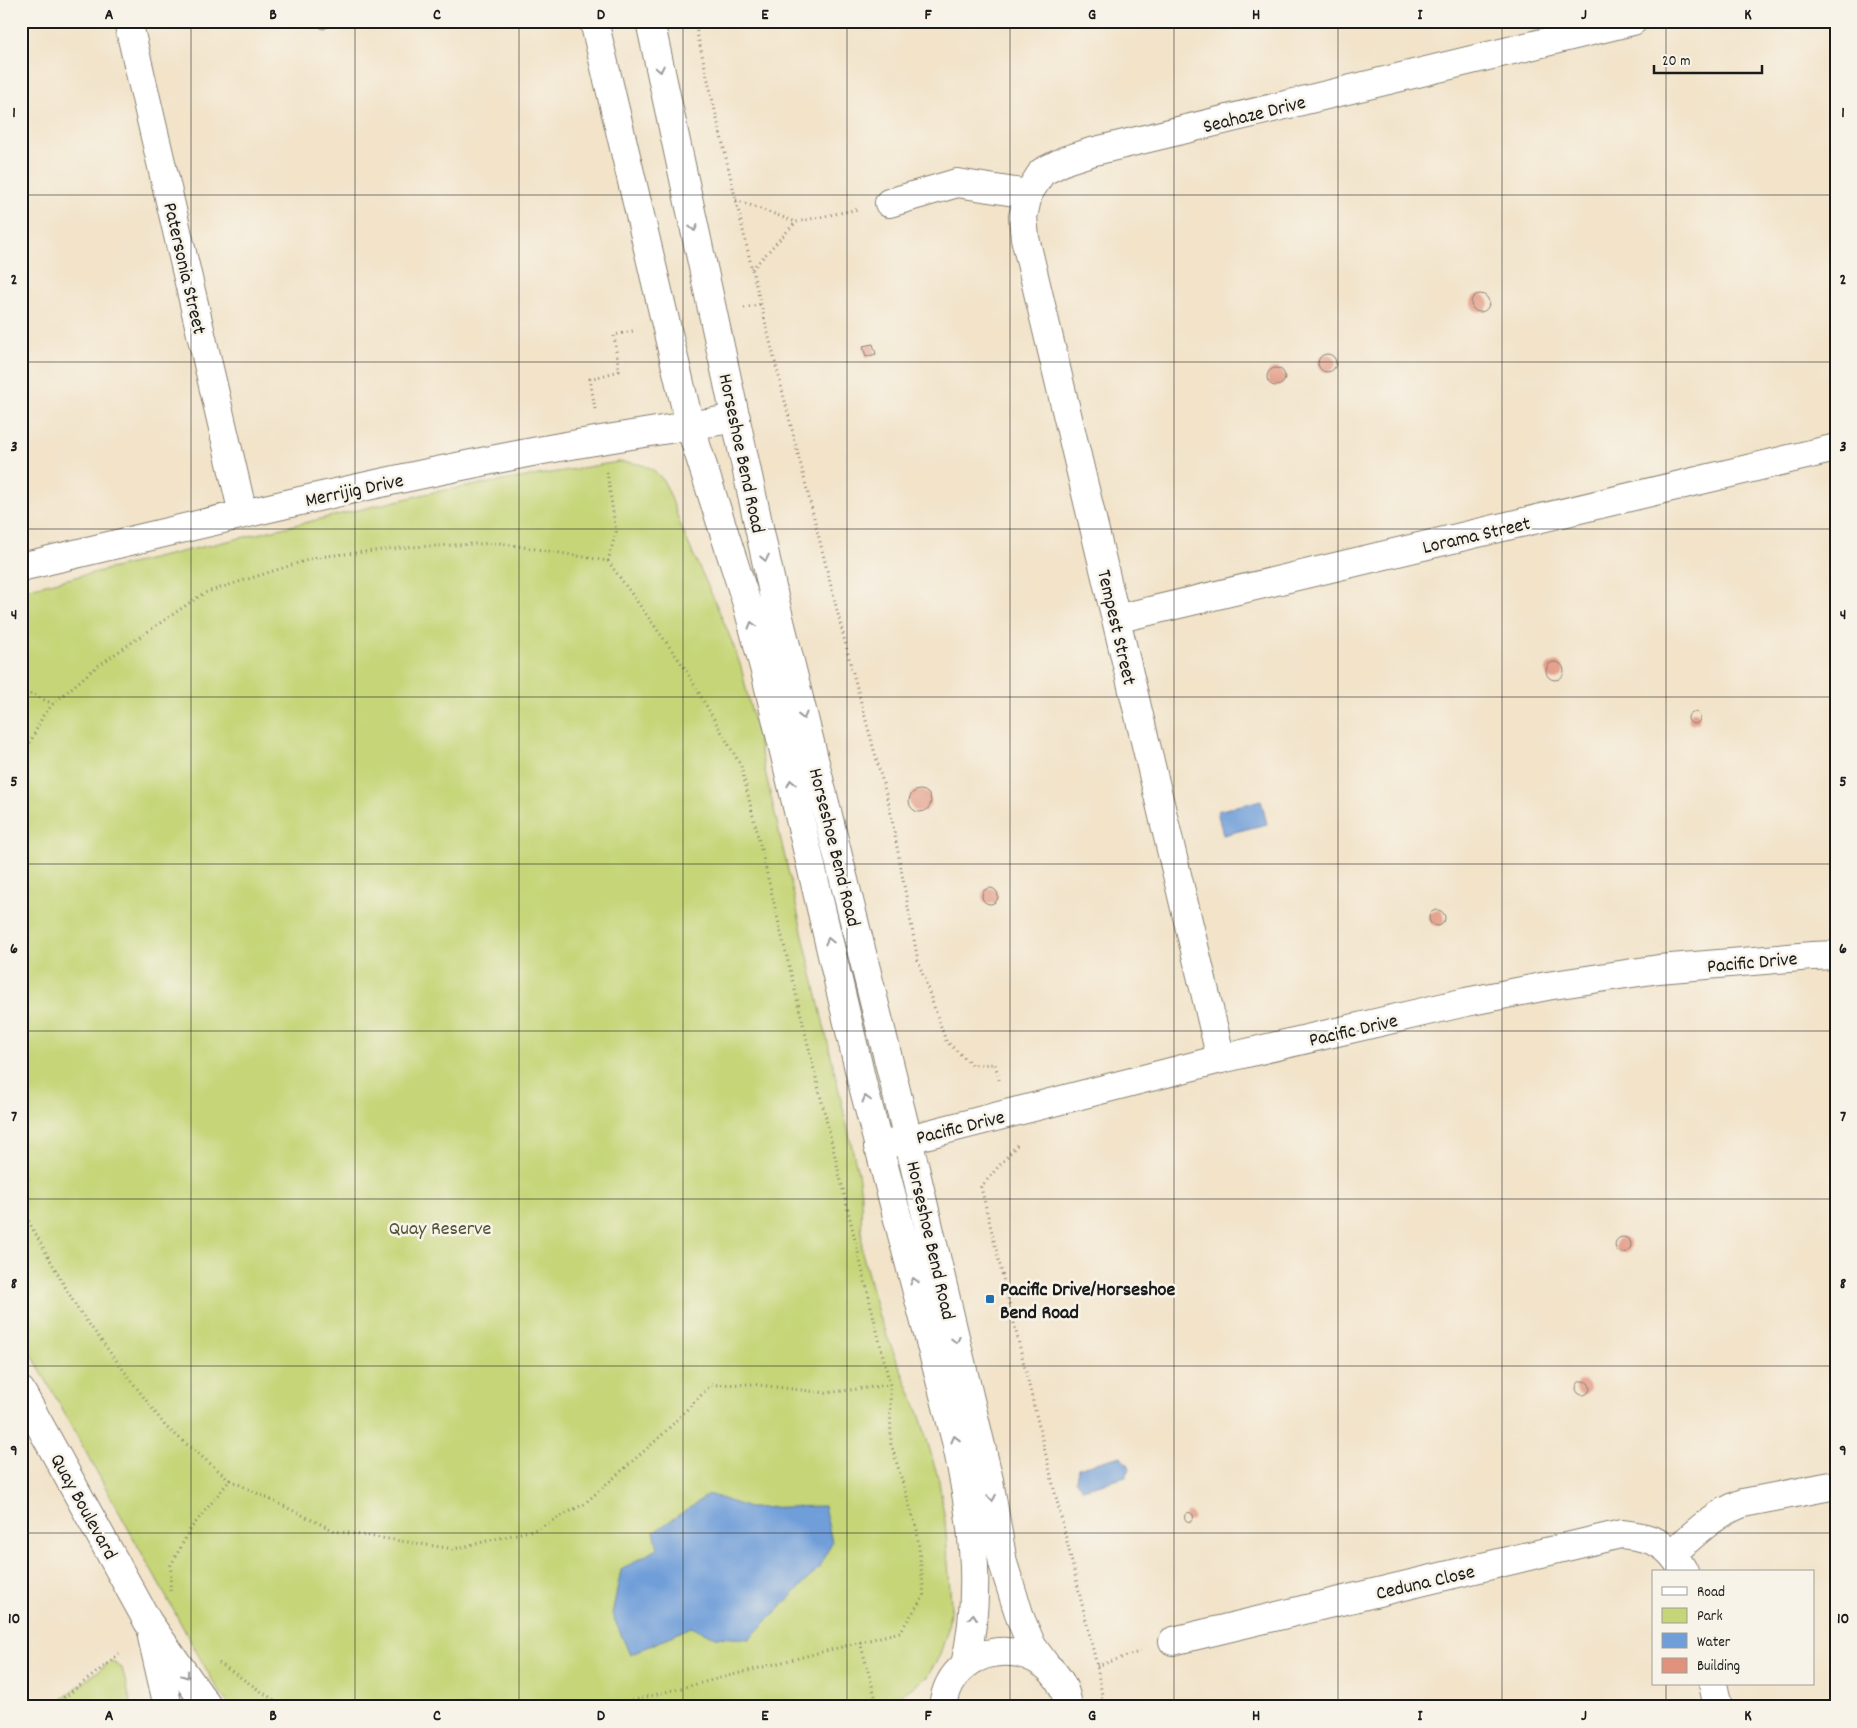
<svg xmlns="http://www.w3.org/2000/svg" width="1857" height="1728" viewBox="0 0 1857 1728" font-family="Dekko,sans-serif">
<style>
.green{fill:#c5d577;stroke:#70784a}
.water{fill:#709ed9;stroke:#465d7a}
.building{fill:#e1927d}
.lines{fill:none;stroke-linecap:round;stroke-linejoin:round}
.street-casing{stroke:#878072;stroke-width:30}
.secondary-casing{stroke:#878072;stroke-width:30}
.path{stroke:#878072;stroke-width:3;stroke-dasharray:1 4;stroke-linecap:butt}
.street{stroke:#fff;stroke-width:28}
.secondary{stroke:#fff;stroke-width:28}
.oneway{stroke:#999}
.grid{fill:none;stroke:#1c1c1c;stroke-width:1;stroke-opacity:0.55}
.poi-dot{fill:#1f6fb2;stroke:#f7f3e8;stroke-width:2}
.labels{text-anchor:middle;stroke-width:5;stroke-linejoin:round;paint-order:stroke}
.street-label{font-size:20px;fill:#1c1c1c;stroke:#f7f3e8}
.park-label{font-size:20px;fill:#4f5437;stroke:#f7f3e8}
.poi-label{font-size:20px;font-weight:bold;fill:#1c1c1c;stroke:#f7f3e8;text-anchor:start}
.neatline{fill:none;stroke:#1c1c1c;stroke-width:2}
.grid-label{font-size:16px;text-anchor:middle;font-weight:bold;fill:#1c1c1c}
</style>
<rect width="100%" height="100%" fill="#f7f3e8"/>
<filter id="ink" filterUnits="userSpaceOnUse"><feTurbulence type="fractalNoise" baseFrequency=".02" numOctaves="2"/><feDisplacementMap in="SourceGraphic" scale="10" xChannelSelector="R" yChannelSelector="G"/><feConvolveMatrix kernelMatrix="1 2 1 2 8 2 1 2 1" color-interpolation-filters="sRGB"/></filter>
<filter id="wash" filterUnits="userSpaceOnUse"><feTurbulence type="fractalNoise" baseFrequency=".0096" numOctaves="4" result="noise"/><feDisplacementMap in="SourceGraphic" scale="20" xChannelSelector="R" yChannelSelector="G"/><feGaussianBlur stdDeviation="1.12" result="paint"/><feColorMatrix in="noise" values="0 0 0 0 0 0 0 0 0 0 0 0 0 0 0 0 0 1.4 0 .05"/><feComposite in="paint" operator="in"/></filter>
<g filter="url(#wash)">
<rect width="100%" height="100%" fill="#f2e3c9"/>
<path class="green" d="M618,462C632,463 646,463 657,473C670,485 675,513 682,529C702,575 725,619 741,667L858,1173L861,1194L862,1252L879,1317L920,1416L939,1481L945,1521L951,1603L948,1628L940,1655L927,1677L904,1693L861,1707H233L225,1700L211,1678L21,1335V590L434,492Z
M111,1661L122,1668L132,1707H52Z"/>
<path class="water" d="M1261,800L1267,824L1223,835L1217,811Z
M1121,1456L1124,1461L1128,1464L1130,1468L1126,1474V1477L1083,1489L1076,1481L1078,1468Z
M709,1494L749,1508L824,1506L832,1542L819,1568L749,1639L716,1637L691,1627L630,1655L612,1614L621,1570L658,1548L654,1532Z"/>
<g id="blocks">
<path class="building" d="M313,21H335L331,26L323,29L316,25Z
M1471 303a9 9 0 1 1 18 0a9 9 0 1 1-18 0Z
M873,344L876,354L866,357L863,346Z
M1318 363a9 9 0 1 1 18 0a9 9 0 1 1-18 0Z
M1267 377a9 9 0 1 1 18 0a9 9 0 1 1-18 0Z
M1546 671a9 9 0 1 1 18 0a9 9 0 1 1-18 0Z
M1688 718a6 6 0 1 1 12 0a6 6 0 1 1-12 0Z
M909 801a11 11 0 1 1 22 0a11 11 0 1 1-22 0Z
M982 896a8 8 0 1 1 16 0a8 8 0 1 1-16 0Z
M1429 918a8 8 0 1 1 16 0a8 8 0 1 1-16 0Z
M1615 1245a8 8 0 1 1 16 0a8 8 0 1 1-16 0Z
M1576 1388a7 7 0 1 1 14 0a7 7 0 1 1-14 0Z
M1184.5 1517a4.5 4.5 0 1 1 9 0a4.5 4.5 0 1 1-9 0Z"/>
</g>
</g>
<g filter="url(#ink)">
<use href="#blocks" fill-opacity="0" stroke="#878072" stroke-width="1"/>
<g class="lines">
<g class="street-casing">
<path id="street" d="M128,21L243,514
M1028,194L1023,217L1025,238L1221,1059
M889,203L957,183L1028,194L1042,172L1066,160L1091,152L1633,21
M21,567C184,528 347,488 512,456C586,441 661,431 736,418
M1116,619L1836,448
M878,1147L1221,1059L1466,1002L1547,986L1659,969L1812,956L1836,955
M21,1391L148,1622L208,1707
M1673,1553C1695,1533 1714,1514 1743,1503L1836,1485
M152,1637L168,1707
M1173,1641L1621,1534C1652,1537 1669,1543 1684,1572
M1713,1684L1718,1707"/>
</g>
<g class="secondary-casing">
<path id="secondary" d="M594,21L690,426L747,604L765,671L862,1082L956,1441C972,1515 983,1589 965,1665
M650,21L774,597L908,1139L989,1480L1003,1563L1021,1620L1032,1646L1045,1664
M943,1707C951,1633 1060,1634 1068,1707"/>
</g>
<path class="path" d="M696,21L697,33L752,269L849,658L890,809L918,961L946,1041L972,1065L995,1064L1000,1083
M736,200L796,222
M752,269L796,222L859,209
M744,308L761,304
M595,409L590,379L619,371L614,335L633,331
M607,472L616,532L608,561
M21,689L53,704
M21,761L43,716L53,704L96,667L204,593L317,557L411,547L499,543L608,561L684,667L741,766L890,1385L891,1444L917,1530L924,1595L900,1632L638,1699L586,1707
M1017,1145L981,1187L1097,1666L1104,1707
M21,1208L77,1308L166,1427L230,1480L191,1528L171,1565L170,1593
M230,1480L335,1531L454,1549L537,1529L584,1504L660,1437L711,1385L751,1384L826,1393L890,1385
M860,1642L878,1707
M219,1663L280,1704L288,1707
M1097,1666L1142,1651
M52,1707L111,1661L121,1651"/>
<use href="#street" class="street"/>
<use href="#secondary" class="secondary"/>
</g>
<defs><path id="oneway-chevron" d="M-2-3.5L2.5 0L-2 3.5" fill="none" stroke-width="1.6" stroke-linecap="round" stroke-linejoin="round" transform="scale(1.25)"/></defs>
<g class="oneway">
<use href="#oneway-chevron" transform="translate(660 69) rotate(78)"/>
<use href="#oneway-chevron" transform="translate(694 228) rotate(78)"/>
<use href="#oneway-chevron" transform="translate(765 558) rotate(78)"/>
<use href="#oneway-chevron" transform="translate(752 625) rotate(-106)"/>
<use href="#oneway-chevron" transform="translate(803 716) rotate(76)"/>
<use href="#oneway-chevron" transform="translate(791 783) rotate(-103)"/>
<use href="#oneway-chevron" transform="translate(829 941) rotate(-103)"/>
<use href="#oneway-chevron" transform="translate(866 1099) rotate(-105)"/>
<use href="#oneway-chevron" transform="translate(914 1281) rotate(-105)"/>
<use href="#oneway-chevron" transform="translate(956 1340) rotate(77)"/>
<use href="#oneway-chevron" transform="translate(955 1439) rotate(-104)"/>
<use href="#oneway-chevron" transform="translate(992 1498) rotate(81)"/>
<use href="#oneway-chevron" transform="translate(973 1617) rotate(-85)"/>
<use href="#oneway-chevron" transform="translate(186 1675) rotate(55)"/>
</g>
</g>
<path class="grid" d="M191,21V1707M355,21V1707M519,21V1707M683,21V1707M847,21V1707M1010,21V1707M1174,21V1707M1338,21V1707M1502,21V1707M1666,21V1572M21,195H1836M21,362H1836M21,529H1836M21,697H1836M21,864H1836M21,1031H1836M21,1199H1836M21,1366H1836M21,1533H1836M1666,1684V1707"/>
<rect class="poi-dot" x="985" y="1294" width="10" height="10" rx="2.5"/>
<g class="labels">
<g class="street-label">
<text transform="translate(1254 113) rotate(-14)" y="7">Seahaze Drive</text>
<text transform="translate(186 268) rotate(77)" y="7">Patersonia Street</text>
<text transform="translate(743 453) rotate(78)" y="7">Horseshoe Bend Road</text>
<text transform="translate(354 489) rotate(-12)" y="7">Merrijig Drive</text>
<text transform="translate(1476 534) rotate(-13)" y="7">Lorama Street</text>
<text transform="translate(1118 627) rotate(77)" y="7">Tempest Street</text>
<text transform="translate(836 847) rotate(76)" y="7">Horseshoe Bend Road</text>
<text transform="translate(1752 961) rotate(-5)" y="7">Pacific Drive</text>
<text transform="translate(1353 1029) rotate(-13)" y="7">Pacific Drive</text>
<text transform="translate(960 1126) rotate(-14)" y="7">Pacific Drive</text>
<text transform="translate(932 1240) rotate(77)" y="7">Horseshoe Bend Road</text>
<text transform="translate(85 1506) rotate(61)" y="7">Quay Boulevard</text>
<text transform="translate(1425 1581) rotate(-13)" y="7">Ceduna Close</text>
</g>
<g class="park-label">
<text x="440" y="1234">Quay Reserve</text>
</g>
<g class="poi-label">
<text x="1000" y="1295">Pacific Drive/Horseshoe<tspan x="1000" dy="23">Bend Road</tspan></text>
</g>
</g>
<rect width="1857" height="1728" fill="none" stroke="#f7f3e8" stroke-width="55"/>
<rect x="1652" y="1570" width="162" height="115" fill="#f7f3e8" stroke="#9f9d96"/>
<rect x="1662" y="1587" width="25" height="8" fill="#ffffff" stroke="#9f9d96"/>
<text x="1697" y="1596" font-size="15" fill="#1c1c1c">Road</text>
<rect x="1662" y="1608" width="25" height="15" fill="#c5d577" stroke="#9f9d96"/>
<text x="1697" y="1620" font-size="15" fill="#1c1c1c">Park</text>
<rect x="1662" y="1633" width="25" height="15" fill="#709ed9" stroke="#9f9d96"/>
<text x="1697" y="1646" font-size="15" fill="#1c1c1c">Water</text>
<rect x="1662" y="1658" width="25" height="15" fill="#e1927d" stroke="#9f9d96"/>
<text x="1697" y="1670" font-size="15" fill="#1c1c1c">Building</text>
<path d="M1654 65v8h108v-8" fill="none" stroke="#1c1c1c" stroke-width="2.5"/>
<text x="1662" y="65" font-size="15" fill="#1c1c1c" stroke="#f7f3e8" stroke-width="4" paint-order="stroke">20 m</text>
<rect x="28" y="28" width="1802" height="1672" class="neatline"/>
<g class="grid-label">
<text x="109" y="19">A</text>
<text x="273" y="19">B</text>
<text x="437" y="19">C</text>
<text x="601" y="19">D</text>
<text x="765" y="19">E</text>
<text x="928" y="19">F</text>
<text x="1092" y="19">G</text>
<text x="1256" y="19">H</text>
<text x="1420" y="19">I</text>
<text x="1584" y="19">J</text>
<text x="1748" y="19">K</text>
<text x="14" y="117">1</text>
<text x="1843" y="117">1</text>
<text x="14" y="284">2</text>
<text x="1843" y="284">2</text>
<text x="14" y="451">3</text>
<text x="1843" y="451">3</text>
<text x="14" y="619">4</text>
<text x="1843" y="619">4</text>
<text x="14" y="786">5</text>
<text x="1843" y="786">5</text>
<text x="14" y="953">6</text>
<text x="1843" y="953">6</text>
<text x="14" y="1121">7</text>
<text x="1843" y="1121">7</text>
<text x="14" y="1288">8</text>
<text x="1843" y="1288">8</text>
<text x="14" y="1455">9</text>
<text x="1843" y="1455">9</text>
<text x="14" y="1623">10</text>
<text x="1843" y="1623">10</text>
<text x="109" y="1720">A</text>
<text x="273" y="1720">B</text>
<text x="437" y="1720">C</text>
<text x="601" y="1720">D</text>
<text x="765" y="1720">E</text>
<text x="928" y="1720">F</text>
<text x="1092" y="1720">G</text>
<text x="1256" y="1720">H</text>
<text x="1420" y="1720">I</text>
<text x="1584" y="1720">J</text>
<text x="1748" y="1720">K</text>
</g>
</svg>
